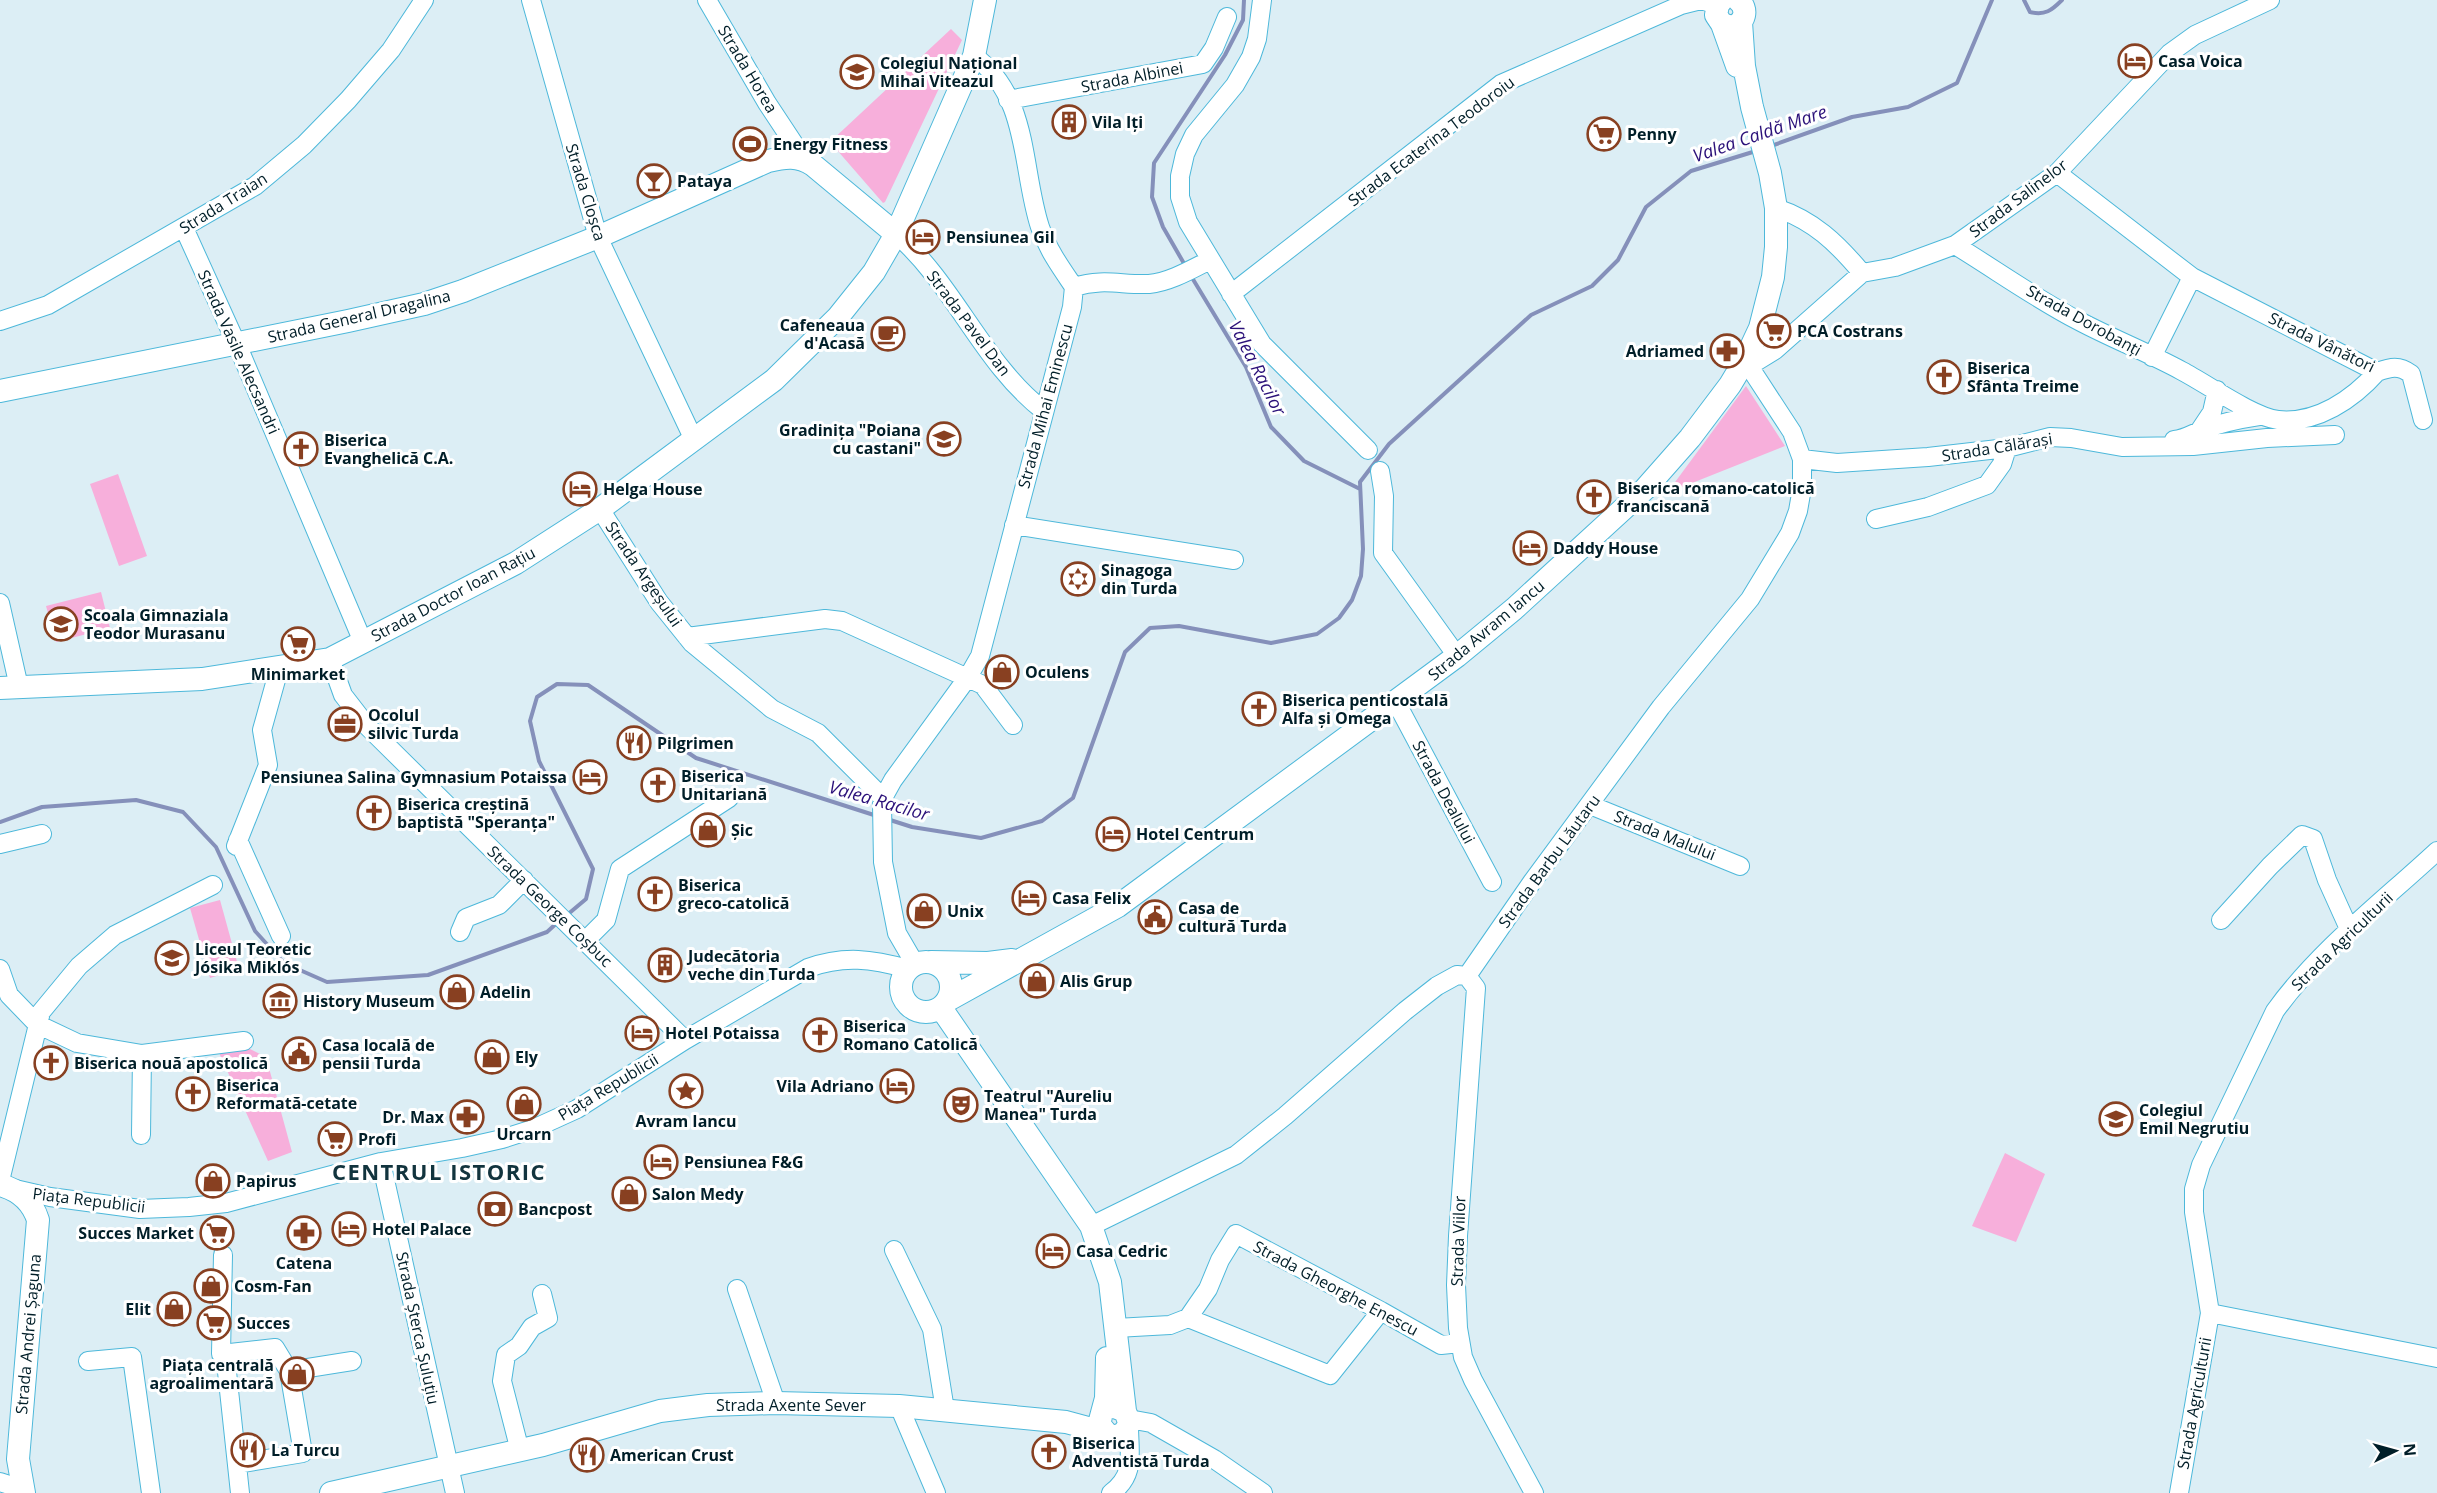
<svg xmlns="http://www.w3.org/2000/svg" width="2437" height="1493" viewBox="0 0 2437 1493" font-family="'Open Sans',sans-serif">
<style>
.green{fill:#f7afdb}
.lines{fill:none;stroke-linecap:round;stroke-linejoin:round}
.stream{stroke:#8590ba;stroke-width:4}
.minor-casing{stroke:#4db8da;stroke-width:20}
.major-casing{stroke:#4db8da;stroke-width:24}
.minor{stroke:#fff;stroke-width:18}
.major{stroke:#fff;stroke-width:22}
.labels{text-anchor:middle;stroke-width:6;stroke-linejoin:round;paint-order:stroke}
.poi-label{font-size:16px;font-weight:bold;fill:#001e28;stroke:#fff;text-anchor:start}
.street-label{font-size:16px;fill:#001e28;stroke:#fff}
.water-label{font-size:18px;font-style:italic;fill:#2a1079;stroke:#fff}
.district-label{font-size:22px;font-weight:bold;letter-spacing:1.5px;fill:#12343e;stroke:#fff}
</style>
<rect width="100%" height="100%" fill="#dceef5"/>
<path class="green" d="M951,29L962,40L885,202L883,203L830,142Z
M1746,386L1785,446L1667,493Z
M118,474L147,556L119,566L90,484Z
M101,592L110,628L56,642L46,606Z
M220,900L239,969L210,978L190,908Z
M244,1041L250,1049L266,1057L292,1152L268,1161L216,1046Z
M2005,1153L2045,1174L2016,1242L1972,1226Z"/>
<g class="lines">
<path class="stream" d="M2024,0L2030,12C2045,16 2052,10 2062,0
M1771,146L1852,117L1908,107L1957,83L1992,0
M1186,267L1163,227L1152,197L1154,163L1225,55L1243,20L1244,0
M1191,276L1246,367L1271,427L1304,461L1360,489
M887,819L912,827L981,838L1042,821L1073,798L1125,652L1150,628L1179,626L1271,643L1317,634L1339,618L1352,600L1361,576L1363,549L1360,482L1389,444L1531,315L1592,286L1618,260L1646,207L1691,171L1756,151
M0,822L42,807L136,800L183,812L216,847L255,931L284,963L327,982L428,975L547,932L559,921
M567,915L586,899L593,869L539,761L530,721L537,697L557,684L588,685L696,758L877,816"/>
<g class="minor-casing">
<path id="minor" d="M531,0L598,237L694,440
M707,0L767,103L804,159
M1262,0L1257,39L1251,57L1235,85L1194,135L1185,154L1180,176V197L1188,222L1262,344L1368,450
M974,56C1030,97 1021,169 1040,227C1048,250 1061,268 1074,287
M1008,100L1203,64L1214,48L1227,17
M2057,173L2192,277L2377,372C2391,367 2399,365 2411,374L2423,420
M1776,208C1813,220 1837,243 1862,273
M184,228L242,356L363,642
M896,234C955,285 982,363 1044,411
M1955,245C1996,270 2036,299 2079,321C2113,339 2149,353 2182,371C2207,384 2253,417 2278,420C2317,424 2353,399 2377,372
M1074,287C1104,278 1120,285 1149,284C1170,282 1192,269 1210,260
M1231,294L1501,84L1681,5L1701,0L1718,5
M0,321L48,305L255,186L304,145L348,100L391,50L424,0
M2152,357L2192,277
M1749,366L1775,350L1862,273L1895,267L1955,245L2057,173L2170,53L2195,35L2270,0
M2200,430L2212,412L2217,390
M2174,440C2185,439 2192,434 2202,430C2220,423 2239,419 2259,416
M1802,459L1837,463L1928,457L2007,448L2050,437L2071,438L2122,447L2193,446L2267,438L2335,435
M1380,471L1384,496L1383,553L1457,656
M600,509L659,602L692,643L772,709L818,733L883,798
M1876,519L1928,507L1987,485L2002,464L2007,448
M1014,525L1234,560
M0,603L19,687
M687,637L825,619L842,621L983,685L1013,725
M330,659L343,695L367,726L685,1040
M1396,702L1492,882
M1590,805L1740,866
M238,840L281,936
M0,844L42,834
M236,846L268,765L262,730L279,669
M2221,920L2270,866L2302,835L2313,839L2327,880L2350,931
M460,932L466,918L499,905L524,880
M586,940L606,920L620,869L729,798
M915,964L897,933L883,862L882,804L883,798L893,780L968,677L980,656L1072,307L1074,287
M0,969L9,995L37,1024L77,1043L142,1054L244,1041
M1467,976L1532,882L1661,707L1750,599L1790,533L1798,511L1802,488V459L1792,432L1745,360
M1467,976L1476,988L1458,1236L1456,1285L1458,1328L1463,1357L1473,1380L1534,1493
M141,1135L142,1054
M381,1162L455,1493
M0,1181L41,1012L79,966L115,935L213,885
M15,1189L50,1197L140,1209L189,1207L226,1203L381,1162L462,1148L502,1139L533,1129L577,1109L685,1040L808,968C844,955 872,959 908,969
M1091,1226L1236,1155L1285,1116L1405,1011L1437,986L1457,975L1467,976
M894,1250L932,1329L945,1410
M223,1255L221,1354L275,1348L289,1371L303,1453L237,1464
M737,1289L776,1403
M2210,1313L2437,1358
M1188,1318L1208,1289L1220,1260L1236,1234L1381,1311L1441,1345L1460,1343
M1116,1328L1170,1325L1188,1318L1330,1375L1381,1311
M225,1353L240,1493
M88,1361L132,1357L151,1493
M289,1371L352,1361
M899,1406L936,1493
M1129,1419L1151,1423L1214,1459L1263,1493
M520,1451L502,1381L506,1355L519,1346L532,1327L548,1318L542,1294
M0,1482L22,1489
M1111,1493C1136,1475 1129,1454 1129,1425
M2179,1493L2210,1313L2194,1212V1189L2201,1165L2275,1011C2319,950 2382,902 2437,851"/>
</g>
<g class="major-casing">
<path id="major" d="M1722,0L1718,5L1716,15L1722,24L1732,27C1745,23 1749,9 1738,0
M1722,24L1737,66
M0,391L348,321L424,304L463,291L598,237L768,161C785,157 798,155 813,165L896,234
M0,688L202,679L330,659L516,563L600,509L774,380L838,317L874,272L896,234L974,56L985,0
M901 987a25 25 0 1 1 50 0a25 25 0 1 1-50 0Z
M931,962L988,963L1012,960
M948,1000L1118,906L1457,656L1514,609L1645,489L1690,438L1730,385L1745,360L1760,328L1773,277L1776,247V208L1770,173L1752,107L1744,66L1741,22
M941,1008L1091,1226L1110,1282L1125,1411
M0,1185C19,1190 32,1201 38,1220L18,1459L24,1493
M1103,1411L1112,1406L1125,1411L1129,1422C1127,1433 1119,1438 1108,1435L1099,1424L1106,1398L1107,1358
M331,1493L543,1445L660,1411L708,1405L776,1403L899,1406L1066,1422L1103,1432"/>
</g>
<use href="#minor" class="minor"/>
<use href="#major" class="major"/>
</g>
<defs>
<g id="hotel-ring" transform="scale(1.725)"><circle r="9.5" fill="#fff" stroke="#884021" stroke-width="1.5"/><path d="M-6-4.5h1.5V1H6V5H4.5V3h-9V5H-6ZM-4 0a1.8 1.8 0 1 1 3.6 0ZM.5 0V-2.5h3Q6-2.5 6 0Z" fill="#884021"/></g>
<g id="school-ring" transform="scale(1.725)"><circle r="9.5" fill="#fff" stroke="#884021" stroke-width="1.5"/><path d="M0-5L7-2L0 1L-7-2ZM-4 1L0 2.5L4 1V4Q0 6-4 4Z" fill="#884021"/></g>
<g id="building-ring" transform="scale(1.725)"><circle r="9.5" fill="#fff" stroke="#884021" stroke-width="1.5"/><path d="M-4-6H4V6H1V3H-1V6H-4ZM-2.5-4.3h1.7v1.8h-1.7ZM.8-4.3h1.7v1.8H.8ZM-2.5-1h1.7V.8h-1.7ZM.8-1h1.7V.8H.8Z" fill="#884021"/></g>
<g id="supermarket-ring" transform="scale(1.725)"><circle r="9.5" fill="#fff" stroke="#884021" stroke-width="1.5"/><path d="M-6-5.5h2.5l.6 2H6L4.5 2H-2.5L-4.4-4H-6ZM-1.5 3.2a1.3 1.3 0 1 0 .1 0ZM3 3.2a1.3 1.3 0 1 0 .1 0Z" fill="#884021"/></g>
<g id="stadium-ring" transform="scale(1.725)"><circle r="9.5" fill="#fff" stroke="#884021" stroke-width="1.5"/><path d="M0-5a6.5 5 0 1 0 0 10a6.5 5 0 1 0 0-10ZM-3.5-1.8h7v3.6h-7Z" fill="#884021"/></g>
<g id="bar-ring" transform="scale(1.725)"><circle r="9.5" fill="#fff" stroke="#884021" stroke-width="1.5"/><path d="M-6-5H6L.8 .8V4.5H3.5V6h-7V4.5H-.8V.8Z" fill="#884021"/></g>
<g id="cafe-ring" transform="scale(1.725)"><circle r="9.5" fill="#fff" stroke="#884021" stroke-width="1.5"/><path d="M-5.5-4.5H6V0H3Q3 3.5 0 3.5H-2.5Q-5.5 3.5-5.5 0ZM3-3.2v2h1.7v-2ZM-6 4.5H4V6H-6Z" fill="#884021"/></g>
<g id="pharmacy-ring" transform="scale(1.725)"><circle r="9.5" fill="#fff" stroke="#884021" stroke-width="1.5"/><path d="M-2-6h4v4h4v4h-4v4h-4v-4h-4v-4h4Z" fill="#884021"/></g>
<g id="church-ring" transform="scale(1.725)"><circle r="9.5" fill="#fff" stroke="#884021" stroke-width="1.5"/><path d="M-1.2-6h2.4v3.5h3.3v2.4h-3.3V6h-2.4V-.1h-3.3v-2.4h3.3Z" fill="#884021"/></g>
<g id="synagogue-ring" transform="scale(1.725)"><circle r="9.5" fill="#fff" stroke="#884021" stroke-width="1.5"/><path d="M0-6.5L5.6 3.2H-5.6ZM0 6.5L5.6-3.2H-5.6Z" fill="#884021"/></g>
<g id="shop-ring" transform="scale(1.725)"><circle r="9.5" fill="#fff" stroke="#884021" stroke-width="1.5"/><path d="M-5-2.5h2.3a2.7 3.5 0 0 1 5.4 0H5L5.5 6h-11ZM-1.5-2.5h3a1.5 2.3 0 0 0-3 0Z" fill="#884021"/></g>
<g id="office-ring" transform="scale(1.725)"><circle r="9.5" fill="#fff" stroke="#884021" stroke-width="1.5"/><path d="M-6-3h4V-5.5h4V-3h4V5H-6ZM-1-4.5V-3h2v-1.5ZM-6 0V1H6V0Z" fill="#884021"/></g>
<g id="restaurant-ring" transform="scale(1.725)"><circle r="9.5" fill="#fff" stroke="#884021" stroke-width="1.5"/><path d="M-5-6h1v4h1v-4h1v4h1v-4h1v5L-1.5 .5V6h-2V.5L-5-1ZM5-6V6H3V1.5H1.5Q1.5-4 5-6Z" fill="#884021"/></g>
<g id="civic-ring" transform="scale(1.725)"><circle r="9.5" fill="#fff" stroke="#884021" stroke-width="1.5"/><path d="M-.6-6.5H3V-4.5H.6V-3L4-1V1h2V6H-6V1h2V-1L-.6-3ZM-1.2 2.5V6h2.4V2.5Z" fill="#884021"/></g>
<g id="museum-ring" transform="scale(1.725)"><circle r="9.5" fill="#fff" stroke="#884021" stroke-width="1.5"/><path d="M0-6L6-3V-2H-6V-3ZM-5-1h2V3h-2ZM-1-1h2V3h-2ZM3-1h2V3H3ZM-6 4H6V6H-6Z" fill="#884021"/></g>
<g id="sight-ring" transform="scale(1.725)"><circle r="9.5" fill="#fff" stroke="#884021" stroke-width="1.5"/><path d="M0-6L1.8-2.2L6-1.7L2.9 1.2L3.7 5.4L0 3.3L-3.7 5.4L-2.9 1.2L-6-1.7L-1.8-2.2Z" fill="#884021"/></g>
<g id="theatre-ring" transform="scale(1.725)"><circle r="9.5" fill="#fff" stroke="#884021" stroke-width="1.5"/><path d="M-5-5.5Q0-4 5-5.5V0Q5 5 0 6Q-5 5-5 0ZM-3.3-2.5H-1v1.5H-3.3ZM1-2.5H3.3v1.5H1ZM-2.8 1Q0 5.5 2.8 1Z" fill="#884021"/></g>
<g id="bank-ring" transform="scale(1.725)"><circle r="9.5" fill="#fff" stroke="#884021" stroke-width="1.5"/><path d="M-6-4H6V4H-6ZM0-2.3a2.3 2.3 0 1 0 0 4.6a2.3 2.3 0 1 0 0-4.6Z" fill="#884021"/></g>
</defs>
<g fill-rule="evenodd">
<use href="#hotel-ring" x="2135" y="61"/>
<use href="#school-ring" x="857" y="72"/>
<use href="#building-ring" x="1069" y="122"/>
<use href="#supermarket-ring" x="1604" y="134"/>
<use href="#stadium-ring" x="750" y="144"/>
<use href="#bar-ring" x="654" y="181"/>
<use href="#hotel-ring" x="923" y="237"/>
<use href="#supermarket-ring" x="1774" y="331"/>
<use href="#cafe-ring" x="888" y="334"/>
<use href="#pharmacy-ring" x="1727" y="351"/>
<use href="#church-ring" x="1944" y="377"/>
<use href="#school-ring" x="944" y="439"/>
<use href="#church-ring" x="301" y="449"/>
<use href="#hotel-ring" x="580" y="489"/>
<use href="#church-ring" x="1594" y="497"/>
<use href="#hotel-ring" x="1530" y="548"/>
<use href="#synagogue-ring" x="1078" y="579"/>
<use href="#school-ring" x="61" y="624"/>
<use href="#supermarket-ring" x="298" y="644"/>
<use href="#shop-ring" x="1002" y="672"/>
<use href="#church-ring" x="1259" y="709"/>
<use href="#office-ring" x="345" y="724"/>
<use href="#restaurant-ring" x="634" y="743"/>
<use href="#hotel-ring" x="590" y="777"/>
<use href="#church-ring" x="658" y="785"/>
<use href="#church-ring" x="374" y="813"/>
<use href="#shop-ring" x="708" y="830"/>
<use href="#hotel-ring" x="1113" y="834"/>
<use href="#church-ring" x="655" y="894"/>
<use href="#hotel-ring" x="1029" y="898"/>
<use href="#shop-ring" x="924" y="911"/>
<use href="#civic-ring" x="1155" y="917"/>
<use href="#school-ring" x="172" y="958"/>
<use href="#building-ring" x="665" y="965"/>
<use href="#shop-ring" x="1037" y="981"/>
<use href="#shop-ring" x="457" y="992"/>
<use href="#museum-ring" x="280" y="1001"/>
<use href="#hotel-ring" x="642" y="1033"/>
<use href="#church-ring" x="820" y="1035"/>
<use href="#civic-ring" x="299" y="1054"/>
<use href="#shop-ring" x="492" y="1057"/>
<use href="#church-ring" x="51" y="1063"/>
<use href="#hotel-ring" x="897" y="1086"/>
<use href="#sight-ring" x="686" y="1091"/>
<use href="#church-ring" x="193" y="1094"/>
<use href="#shop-ring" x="524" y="1104"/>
<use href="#theatre-ring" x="961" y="1105"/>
<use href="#pharmacy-ring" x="467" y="1117"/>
<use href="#school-ring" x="2116" y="1119"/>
<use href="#supermarket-ring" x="335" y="1139"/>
<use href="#hotel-ring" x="661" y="1162"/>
<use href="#shop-ring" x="213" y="1181"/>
<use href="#shop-ring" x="629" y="1194"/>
<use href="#bank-ring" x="495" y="1209"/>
<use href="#hotel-ring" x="349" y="1229"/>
<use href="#supermarket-ring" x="217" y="1233"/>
<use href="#pharmacy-ring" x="304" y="1233"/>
<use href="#hotel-ring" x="1053" y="1251"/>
<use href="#shop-ring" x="211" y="1286"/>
<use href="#shop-ring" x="174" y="1309"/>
<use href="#supermarket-ring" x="214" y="1323"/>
<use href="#shop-ring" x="297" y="1374"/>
<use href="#restaurant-ring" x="248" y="1450"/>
<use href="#church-ring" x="1049" y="1452"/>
<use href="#restaurant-ring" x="587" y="1455"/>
</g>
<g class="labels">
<g class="poi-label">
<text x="2158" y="67">Casa Voica</text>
<text x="880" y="69">Colegiul Național<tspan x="880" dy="18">Mihai Viteazul</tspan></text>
<text x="1092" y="128">Vila Iți</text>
<text x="1627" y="140">Penny</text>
<text x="773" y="150">Energy Fitness</text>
<text x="677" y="187">Pataya</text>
<text x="946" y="243">Pensiunea Gil</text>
<text x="865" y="331" text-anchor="end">Cafeneaua<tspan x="865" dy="18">d'Acasă</tspan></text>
<text x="1797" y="337">PCA Costrans</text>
<text x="1704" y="357" text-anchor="end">Adriamed</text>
<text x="1967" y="374">Biserica<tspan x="1967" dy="18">Sfânta Treime</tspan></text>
<text x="921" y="436" text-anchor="end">Gradinița "Poiana<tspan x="921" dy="18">cu castani"</tspan></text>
<text x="324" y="446">Biserica<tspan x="324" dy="18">Evanghelică C.A.</tspan></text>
<text x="1617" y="494">Biserica romano-catolică<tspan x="1617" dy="18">franciscană</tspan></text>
<text x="603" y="495">Helga House</text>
<text x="1553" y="554">Daddy House</text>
<text x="1101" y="576">Sinagoga<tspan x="1101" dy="18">din Turda</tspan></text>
<text x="84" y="621">Scoala Gimnaziala<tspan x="84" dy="18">Teodor Murasanu</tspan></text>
<text x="1025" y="678">Oculens</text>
<text x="298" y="680" text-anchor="middle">Minimarket</text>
<text x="1282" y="706">Biserica penticostală<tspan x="1282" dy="18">Alfa și Omega</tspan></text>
<text x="368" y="721">Ocolul<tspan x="368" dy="18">silvic Turda</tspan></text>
<text x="657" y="749">Pilgrimen</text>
<text x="681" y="782">Biserica<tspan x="681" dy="18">Unitariană</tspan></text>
<text x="567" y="783" text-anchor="end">Pensiunea Salina Gymnasium Potaissa</text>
<text x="397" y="810">Biserica creștină<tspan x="397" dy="18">baptistă "Speranța"</tspan></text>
<text x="731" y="836">Șic</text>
<text x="1136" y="840">Hotel Centrum</text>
<text x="678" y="891">Biserica<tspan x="678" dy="18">greco-catolică</tspan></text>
<text x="1052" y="904">Casa Felix</text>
<text x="1178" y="914">Casa de<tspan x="1178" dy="18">cultură Turda</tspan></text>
<text x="947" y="917">Unix</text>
<text x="195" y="955">Liceul Teoretic<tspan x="195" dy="18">Jósika Miklós</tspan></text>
<text x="688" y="962">Judecătoria<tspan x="688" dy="18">veche din Turda</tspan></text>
<text x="1060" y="987">Alis Grup</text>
<text x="480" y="998">Adelin</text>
<text x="303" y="1007">History Museum</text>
<text x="843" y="1032">Biserica<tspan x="843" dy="18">Romano Catolică</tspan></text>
<text x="665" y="1039">Hotel Potaissa</text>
<text x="322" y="1051">Casa locală de<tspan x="322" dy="18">pensii Turda</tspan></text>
<text x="515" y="1063">Ely</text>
<text x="74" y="1069">Biserica nouă apostolică</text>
<text x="216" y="1091">Biserica<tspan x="216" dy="18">Reformată-cetate</tspan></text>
<text x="874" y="1092" text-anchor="end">Vila Adriano</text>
<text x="984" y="1102">Teatrul "Aureliu<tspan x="984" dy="18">Manea" Turda</tspan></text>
<text x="2139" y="1116">Colegiul<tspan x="2139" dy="18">Emil Negrutiu</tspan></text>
<text x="444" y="1123" text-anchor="end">Dr. Max</text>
<text x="686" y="1127" text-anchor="middle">Avram Iancu</text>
<text x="524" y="1140" text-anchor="middle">Urcarn</text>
<text x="358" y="1145">Profi</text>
<text x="684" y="1168">Pensiunea F&amp;G</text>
<text x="236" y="1187">Papirus</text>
<text x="652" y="1200">Salon Medy</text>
<text x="518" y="1215">Bancpost</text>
<text x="372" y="1235">Hotel Palace</text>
<text x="194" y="1239" text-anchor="end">Succes Market</text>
<text x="1076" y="1257">Casa Cedric</text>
<text x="304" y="1269" text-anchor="middle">Catena</text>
<text x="234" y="1292">Cosm-Fan</text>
<text x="151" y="1315" text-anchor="end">Elit</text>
<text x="237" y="1329">Succes</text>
<text x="274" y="1371" text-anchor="end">Piața centrală<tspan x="274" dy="18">agroalimentară</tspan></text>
<text x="1072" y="1449">Biserica<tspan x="1072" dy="18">Adventistă Turda</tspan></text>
<text x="271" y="1456">La Turcu</text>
<text x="610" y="1461">American Crust</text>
</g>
<g class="street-label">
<text transform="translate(748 69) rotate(59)" y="6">Strada Horea</text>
<text transform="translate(1132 77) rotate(-11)" y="6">Strada Albinei</text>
<text transform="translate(1431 141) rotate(-37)" y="6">Strada Ecaterina Teodoroiu</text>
<text transform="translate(586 192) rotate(73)" y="6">Strada Cloșca</text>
<text transform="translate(2018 198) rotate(-37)" y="6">Strada Salinelor</text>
<text transform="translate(223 203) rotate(-32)" y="6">Strada Traian</text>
<text transform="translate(359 316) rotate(-13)" y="6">Strada General Dragalina</text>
<text transform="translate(2084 320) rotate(29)" y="6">Strada Dorobanți</text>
<text transform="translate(969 323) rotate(53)" y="6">Strada Pavel Dan</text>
<text transform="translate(2322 342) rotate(26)" y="6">Strada Vânători</text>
<text transform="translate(239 352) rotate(66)" y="6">Strada Vasile Alecsandri</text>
<text transform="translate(1045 406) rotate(-75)" y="6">Strada Mihai Eminescu</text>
<text transform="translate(1997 447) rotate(-9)" y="6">Strada Călărași</text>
<text transform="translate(644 574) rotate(56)" y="6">Strada Argeșului</text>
<text transform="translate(453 594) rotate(-28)" y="6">Strada Doctor Ioan Rațiu</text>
<text transform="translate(1486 630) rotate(-40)" y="6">Strada Avram Iancu</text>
<text transform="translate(1444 792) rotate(62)" y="6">Strada Dealului</text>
<text transform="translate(1665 835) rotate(22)" y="6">Strada Malului</text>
<text transform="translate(1549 861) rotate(-54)" y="6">Strada Barbu Lăutaru</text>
<text transform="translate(550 906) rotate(44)" y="6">Strada George Coșbuc</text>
<text transform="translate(2342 941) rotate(-44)" y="6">Strada Agriculturii</text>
<text transform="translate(608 1087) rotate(-31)" y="6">Piața Republicii</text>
<text transform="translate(89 1200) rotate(7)" y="6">Piața Republicii</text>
<text transform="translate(1458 1241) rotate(-88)" y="6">Strada Viilor</text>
<text transform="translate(1336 1288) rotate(28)" y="6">Strada Gheorghe Enescu</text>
<text transform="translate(418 1328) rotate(78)" y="6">Strada Șterca Șuluțiu</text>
<text transform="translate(28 1334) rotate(-85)" y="6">Strada Andrei Șaguna</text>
<text transform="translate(2194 1403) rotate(-80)" y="6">Strada Agriculturii</text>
<text x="791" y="1411">Strada Axente Sever</text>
</g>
<g class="water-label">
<text transform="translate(1760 134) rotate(-19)" y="6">Valea Caldă Mare</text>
<text transform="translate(1257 368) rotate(63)" y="6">Valea Racilor</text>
<text transform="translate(879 801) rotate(16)" y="6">Valea Racilor</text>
</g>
<g class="district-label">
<text x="439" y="1180">CENTRUL ISTORIC</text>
</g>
</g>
<g transform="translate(2395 1451) rotate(85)" stroke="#ffffff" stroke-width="4.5" paint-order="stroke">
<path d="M0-4.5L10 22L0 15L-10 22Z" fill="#001e28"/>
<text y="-9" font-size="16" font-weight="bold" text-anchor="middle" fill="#001e28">N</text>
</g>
</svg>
